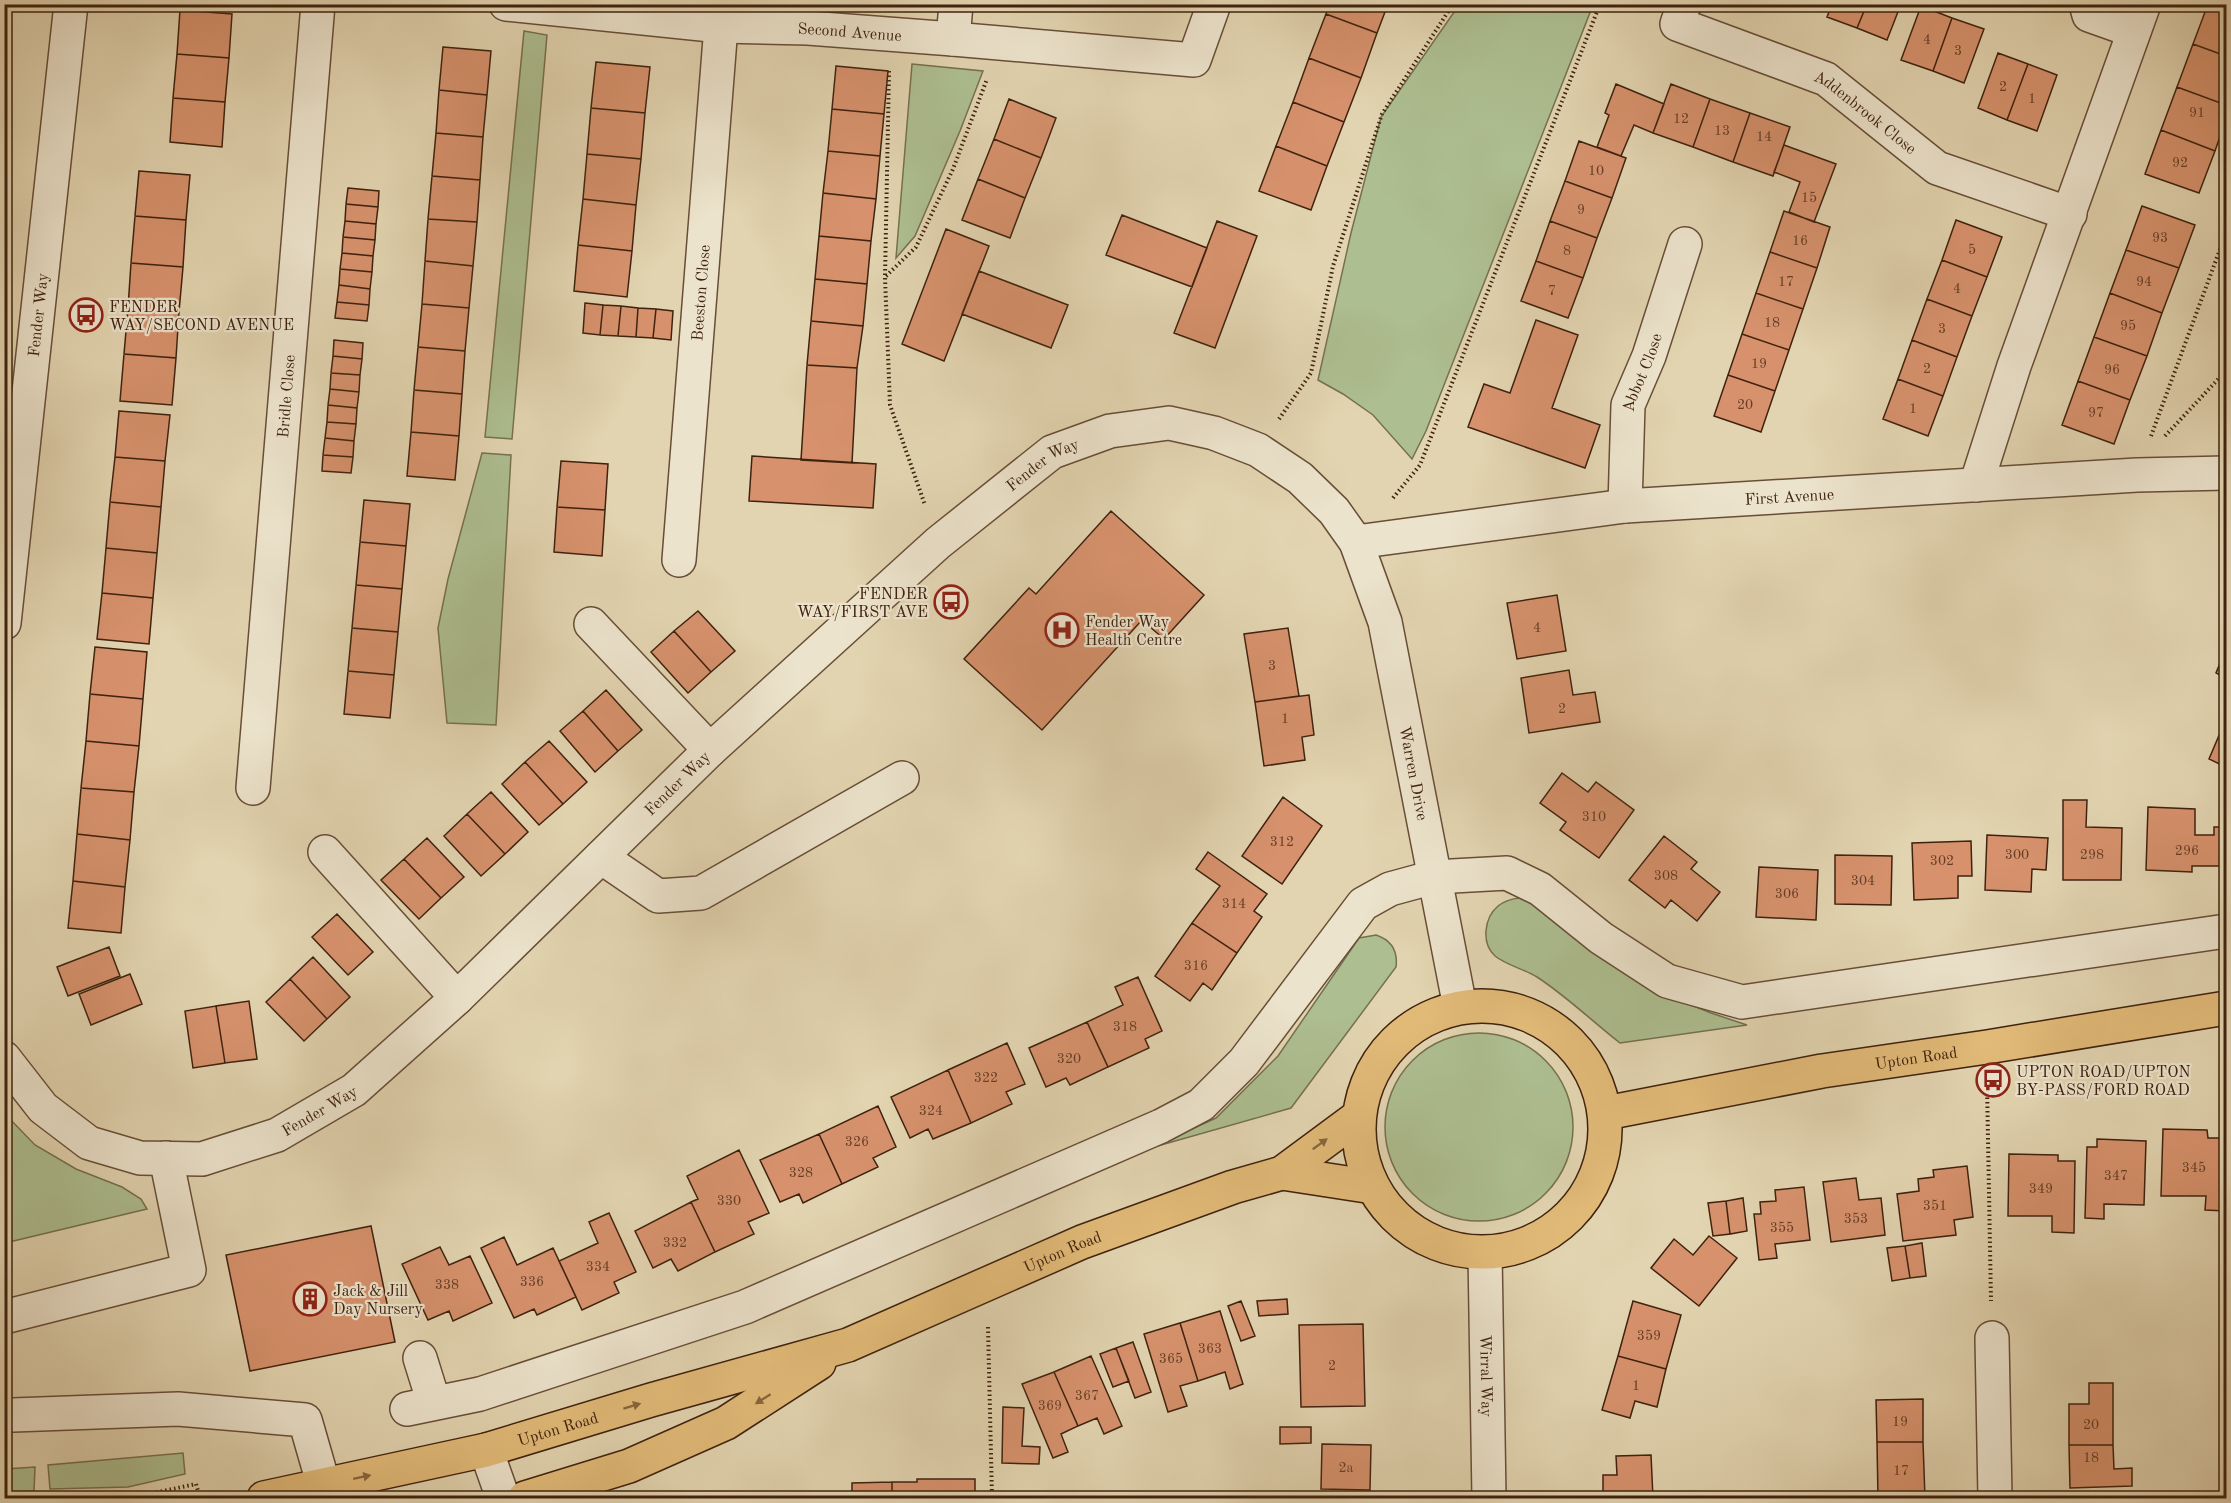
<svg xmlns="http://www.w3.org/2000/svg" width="2231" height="1503" viewBox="0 0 2231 1503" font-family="'Old Standard TT',serif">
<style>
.green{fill:#adbe90;stroke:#767050;stroke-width:1.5}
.building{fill:#d7926d;stroke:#3f220f;stroke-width:1.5}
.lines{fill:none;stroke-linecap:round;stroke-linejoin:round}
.minor-casing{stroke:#684e37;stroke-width:36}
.major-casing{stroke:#3f220f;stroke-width:36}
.path{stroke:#3f220f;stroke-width:4;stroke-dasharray:1.5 3;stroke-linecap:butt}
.minor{stroke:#ece3cc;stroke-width:33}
.major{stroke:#e1ba78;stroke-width:33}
.oneway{fill:#88663e}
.labels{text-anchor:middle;stroke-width:4.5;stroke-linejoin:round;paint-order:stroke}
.number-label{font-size:14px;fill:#653e26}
.street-label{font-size:16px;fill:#3f220f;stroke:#ece3cc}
.poi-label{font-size:16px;fill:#3f220f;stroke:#ece3cc;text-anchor:start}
</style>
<rect width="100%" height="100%" fill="#e2d4b0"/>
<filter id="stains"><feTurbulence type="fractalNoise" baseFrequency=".00333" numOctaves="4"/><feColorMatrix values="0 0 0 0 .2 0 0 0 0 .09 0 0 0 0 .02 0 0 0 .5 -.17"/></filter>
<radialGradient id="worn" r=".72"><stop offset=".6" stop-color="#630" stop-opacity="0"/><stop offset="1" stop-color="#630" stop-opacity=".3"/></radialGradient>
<path class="green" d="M1459,5H1593L1426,431L1412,459L1373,415L1343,394L1318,380L1351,233L1381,117Z
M524,31L547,35L512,439L485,437Z
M912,64L983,71L960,131L915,236L896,258Z
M482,453L511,455L496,725L447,723L438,628L448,579Z
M1519,898L1530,900L1654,990L1711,1013L1747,1025L1620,1043C1593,1022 1565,995 1537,977C1524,969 1506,965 1495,956C1481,943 1484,918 1498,906C1504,901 1511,899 1519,898Z
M1376,935C1391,940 1398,951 1396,967L1291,1108L1147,1149L1216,1118L1278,1056L1359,938Z
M1385 1127a94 94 0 1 1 188 0a94 94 0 1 1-188 0Z
M5,1114L35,1145L76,1169L122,1187L141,1199L147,1209L5,1243Z
M183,1453L185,1474L128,1487L50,1489L48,1465Z
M35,1467L34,1491L5,1493V1469Z"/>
<path class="building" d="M1330,4H1388L1377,33L1326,14Z
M1832,4H1867L1857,28L1827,17Z
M1867,4H1901L1887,40L1857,28Z
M2208,4L2226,6V56L2193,44Z
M1921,6L1952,18L1933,71L1901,60Z
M180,10L232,14L229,58L177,54Z
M1326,14L1377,33L1361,78L1309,58Z
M1952,18L1984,29L1964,83L1933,71Z
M2193,44L2226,56V105L2177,87Z
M443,47L491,51L487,95L439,90Z
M1998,53L2028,64L2007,120L1978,108Z
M177,54L229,58L225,102L173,98Z
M1309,58L1361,78L1344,122L1293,102Z
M596,62L650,67L645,113L591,108Z
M2028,64L2057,75L2037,131L2007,120Z
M836,66L888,71L884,114L832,109Z
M1616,84L1664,104L1653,133L1634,125L1621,156L1597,147L1609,115L1605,113Z
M1671,84L1710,99L1693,147L1653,133Z
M2177,87L2226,105V119L2215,151L2161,130Z
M439,90L487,95L483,137L436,133Z
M173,98L225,102L222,147L170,142Z
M1009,99L1056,118L1041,158L994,139Z
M1710,99L1750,113L1733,162L1693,147Z
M1293,102L1344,122L1327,166L1276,146Z
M591,108L645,113L641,159L587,154Z
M832,109L884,114L880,156L828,151Z
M1750,113L1790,127L1773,176L1733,162Z
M2161,130L2215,151L2199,193L2145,174Z
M436,133L483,137L480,180L432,176Z
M994,139L1041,158L1025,198L978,179Z
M1579,141L1626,158L1612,198L1565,181Z
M1784,145L1836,164L1814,222L1789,212L1800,182L1774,172Z
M1276,146L1327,166L1311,210L1259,191Z
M828,151L880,156L876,199L823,193Z
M587,154L641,159L636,205L583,199Z
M139,171L190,175L186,220L135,216Z
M432,176L480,180L477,222L428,219Z
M978,179L1025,198L1010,238L962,220Z
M1565,181L1612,198L1597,238L1550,221Z
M348,188L379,191L378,207L346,204Z
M823,193L876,199L871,241L819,236Z
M583,199L636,205L632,251L578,245Z
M346,204L378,207L376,224L345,221Z
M2142,206L2195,225L2179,268L2126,250Z
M1784,211L1830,227L1817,268L1770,252Z
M1122,215L1207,248L1192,287L1106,255Z
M135,216L186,220L183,267L131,263Z
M428,219L477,222L473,266L425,261Z
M1956,220L2002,237L1987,277L1942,260Z
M345,221L376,224L375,240L343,237Z
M1217,221L1257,236L1215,348L1174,333Z
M1550,221L1597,238L1583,278L1536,261Z
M946,229L989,246L944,361L902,344Z
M819,236L871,241L867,284L815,279Z
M343,237L375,240L373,256L342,253Z
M578,245L632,251L627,297L574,291Z
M2126,250L2179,268L2162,313L2110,293Z
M1770,252L1817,268L1803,309L1756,293Z
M342,253L373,256L372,272L340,269Z
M1942,260L1987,277L1972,316L1927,299Z
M425,261L473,266L469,308L422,304Z
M1536,261L1583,278L1568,318L1521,301Z
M131,263L183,267L179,312L128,308Z
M340,269L372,272L370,289L339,285Z
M979,271L1068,305L1051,348L962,314Z
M815,279L867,284L863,326L811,321Z
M339,285L370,289L369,305L337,302Z
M1756,293L1803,309L1789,350L1742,334Z
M2110,293L2162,313L2147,356L2094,337Z
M1927,299L1972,316L1957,357L1912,340Z
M337,302L369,305L367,321L335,318Z
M585,303L603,305L600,335L583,333Z
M422,304L469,308L465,351L418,347Z
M603,305L621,306L618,336L600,335Z
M621,306L638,308L636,337L618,336Z
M128,308L179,312L176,358L124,354Z
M638,308L656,309L653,338L636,337Z
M656,309L673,311L671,340L653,338Z
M1536,320L1578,335L1552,408L1600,425L1585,468L1468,427L1484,384L1510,393Z
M811,321L863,326L857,368L807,365Z
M1742,334L1789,350L1775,391L1728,375Z
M2094,337L2147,356L2130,400L2078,381Z
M334,340L363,343L362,359L333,356Z
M1912,340L1957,357L1943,396L1898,379Z
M418,347L465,351L462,394L414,390Z
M124,354L176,358L172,405L120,401Z
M333,356L362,359L360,375L331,373Z
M807,365L857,368L852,463L801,460Z
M331,373L360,375L359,392L330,389Z
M1728,375L1775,391L1761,432L1714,416Z
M1898,379L1943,396L1928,436L1883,419Z
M2078,381L2130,400L2114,444L2062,425Z
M330,389L359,392L357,408L328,405Z
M414,390L462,394L459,436L411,432Z
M328,405L357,408L356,424L327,422Z
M119,411L170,415L165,461L115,457Z
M327,422L356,424L354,441L325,438Z
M411,432L459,436L455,480L407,476Z
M325,438L354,441L353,457L323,455Z
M323,455L353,457L351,473L322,471Z
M752,456L876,464L873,508L749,501Z
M115,457L165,461L161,507L110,502Z
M561,461L608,464L605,510L557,507Z
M364,500L410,504L406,546L360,542Z
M110,502L161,507L157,553L106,548Z
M557,507L605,510L602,556L554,552Z
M1111,511L1204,595L1164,639L1142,620L1042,730L964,659L1029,588L1036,594Z
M360,542L406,546L402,589L356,585Z
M106,548L157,553L153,598L102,593Z
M356,585L402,589L398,632L352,628Z
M102,593L153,598L149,644L97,639Z
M1557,595L1566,651L1517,659L1507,603Z
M698,611L735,651L711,672L674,631Z
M352,628L398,632L394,675L348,671Z
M1288,628L1299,696L1255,702L1244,634Z
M674,631L711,672L688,693L651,652Z
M95,647L147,652L143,699L90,694Z
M2226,649V678L2216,673Z
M1569,670L1573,695L1595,692L1600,722L1529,733L1521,678Z
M348,671L394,675L390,718L344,714Z
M606,690L642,730L618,751L583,711Z
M90,694L143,699L139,746L86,741Z
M1309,695L1314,735L1302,737L1305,760L1264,766L1255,702Z
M583,711L618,751L595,772L560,731Z
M2226,719V767L2209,759Z
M86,741L139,746L134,792L81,788Z
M549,741L587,782L563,804L525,762Z
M525,762L563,804L539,825L502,784Z
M1562,773L1588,792L1596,782L1634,810L1599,858L1560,830L1566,822L1540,803Z
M81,788L134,792L130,840L77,834Z
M491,792L528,832L505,854L467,814Z
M1283,797L1322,826L1282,884L1242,856Z
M2063,800H2087L2086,827L2122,828L2121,880H2063Z
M2148,807L2195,809V835H2214V827H2226V866H2192V872L2146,870Z
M467,814L505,854L481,876L444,836Z
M77,834L130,840L125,887L73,881Z
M1987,835L2048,838L2046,870L2032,869L2031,892L1985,890Z
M1664,836L1697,862L1691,869L1720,892L1697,921L1671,900L1665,908L1629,880Z
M427,838L464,877L441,898L404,859Z
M1971,841L1972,876H1958V898L1914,900L1912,843Z
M1208,852L1267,894L1254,911L1262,917L1237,953L1192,923L1220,886L1196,869Z
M1835,855L1892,856L1891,905L1835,904Z
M404,859L441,898L419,919L381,880Z
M1759,867L1818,870L1816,920L1756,917Z
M73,881L125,887L121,933L68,928Z
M337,914L373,952L348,975L312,937Z
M1192,923L1237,953L1212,990L1203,983L1190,1001L1155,976Z
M109,947L120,976L68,996L57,967Z
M313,957L350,997L327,1019L290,979Z
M130,974L142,1004L91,1025L79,994Z
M1138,977L1162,1031L1145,1039L1149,1048L1108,1067L1087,1022L1123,1005L1115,987Z
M290,979L327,1019L304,1041L266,1002Z
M249,1001L257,1059L225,1063L216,1006Z
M216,1006L225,1063L193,1068L185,1011Z
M1087,1022L1108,1067L1070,1085L1066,1078L1046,1087L1029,1048Z
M1007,1043L1025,1084L1006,1092L1012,1104L971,1123L948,1070Z
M948,1070L971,1123L933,1139L928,1129L910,1138L891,1097Z
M878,1106L896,1147L873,1158L878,1167L842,1184L819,1134Z
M2163,1129L2207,1130L2208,1138H2226L2225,1211L2205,1210L2206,1196H2161Z
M819,1134L842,1184L803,1203L799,1194L780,1202L760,1160Z
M2097,1139L2146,1141L2144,1205L2104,1204V1219L2085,1218L2087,1147H2097Z
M739,1150L769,1213L748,1222L754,1234L715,1252L691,1202L698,1199L687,1176Z
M2009,1154L2058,1155V1161H2075L2074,1233L2052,1232V1216H2008Z
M1967,1166L1973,1217L1954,1220L1956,1235L1903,1241L1897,1194L1919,1191L1918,1179L1934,1177L1933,1170Z
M1856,1178L1859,1200L1881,1198L1885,1235L1831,1242L1823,1182Z
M1804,1187L1810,1240L1775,1244L1777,1258L1759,1260L1754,1214H1761L1760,1202L1776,1201L1775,1190Z
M1743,1198L1747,1231L1730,1234L1726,1201Z
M1726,1201L1730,1234L1713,1236L1708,1203Z
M691,1202L715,1252L678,1271L671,1259L653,1268L635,1231Z
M609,1213L636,1272L614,1282L619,1293L582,1310L559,1261L598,1243L589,1222Z
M371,1226L395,1342L250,1371L226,1255Z
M1709,1236L1737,1258L1699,1306L1651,1268L1674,1239L1693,1255Z
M504,1237L517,1265L553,1248L576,1297L537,1315L534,1309L514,1318L481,1248Z
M1922,1243L1926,1276L1910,1278L1905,1246Z
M1905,1246L1910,1278L1892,1281L1887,1248Z
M440,1247L449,1265L470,1256L492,1303L453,1321L449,1311L428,1320L402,1264Z
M1287,1299L1288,1314L1259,1316L1257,1301Z
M1241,1301L1255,1336L1241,1341L1228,1306Z
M1633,1301L1681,1315L1666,1369L1618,1356Z
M1220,1311L1243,1384L1230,1389L1225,1372L1198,1381L1180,1323Z
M1180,1323L1198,1381L1180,1386L1187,1406L1168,1412L1144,1334Z
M1363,1324L1365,1406L1301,1407L1299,1325Z
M1133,1342L1151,1392L1135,1398L1116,1348Z
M1116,1348L1129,1381L1113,1387L1100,1354Z
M1091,1356L1122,1426L1104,1434L1097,1418L1078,1426L1054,1372Z
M1618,1356L1666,1369L1657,1407L1635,1401L1630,1418L1602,1410Z
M1054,1372L1078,1426L1061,1434L1068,1452L1053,1458L1022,1384Z
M2089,1383H2113V1445H2069V1404H2089Z
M1923,1399V1442H1877L1876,1400Z
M1003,1407L1024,1408L1022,1446L1040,1447L1039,1464L1002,1463Z
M1280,1427H1311V1443L1280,1444Z
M1877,1442H1923L1925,1498H1878Z
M1322,1444L1371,1445L1370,1490L1321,1489Z
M2069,1445H2113L2114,1469L2132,1468V1486L2070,1488Z
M1651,1455L1653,1498H1603V1475H1617L1616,1456Z
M917,1479H975V1498H892V1482H917Z
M892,1482V1498H852V1483Z"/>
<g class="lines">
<g class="minor-casing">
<g id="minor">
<path id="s1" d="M506,4L721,26L808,28L953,39L1194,60L1214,4"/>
<path id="s2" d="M1684,4L1677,24L1826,79L1937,168L2070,214"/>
<path d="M2086,4L2089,15L2134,31"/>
<path d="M953,39L956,4"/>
<path d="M1976,485L2014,366L2144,4"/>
<path id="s3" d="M1625,506L1628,405L1649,356L1685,244"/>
<path id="s4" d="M1356,542L1625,506L2137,475L2226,473"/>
<path id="s5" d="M679,560L721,26"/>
<path id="s6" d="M4,623L71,4"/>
<path d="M591,624L710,750"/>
<path id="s7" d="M253,788L318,4"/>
<path d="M325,852L457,998"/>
<path d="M601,857L658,896L701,893L902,778"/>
<path id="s8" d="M4,1058L43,1108L89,1143L140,1158L202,1159L277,1135L354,1090L457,998L710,750L938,543L1052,452L1110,431L1169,423L1214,433L1258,450L1300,478L1334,511L1356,542L1385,622L1460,1007"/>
<path id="s9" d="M1485,1253L1489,1498"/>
<path d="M4,1317L189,1270L166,1158"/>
<path d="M1992,1338L1995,1498"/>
<path d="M420,1358L434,1403"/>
<path d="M407,1409L480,1394L745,1307L1161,1126L1201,1105L1244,1062L1363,904L1390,889L1434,877L1507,873L1540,889L1601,938L1667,981L1742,1002L2226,931"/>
<path d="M13,1415L178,1409L305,1420L324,1486"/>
<path d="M486,1450L503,1498"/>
</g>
</g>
<g class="major-casing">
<g id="major">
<circle cx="1482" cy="1129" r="123"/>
<path id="s10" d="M1606,1113L1822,1071L1987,1047L2226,1008"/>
<path d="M1282,1173L1373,1187"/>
<path id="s11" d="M264,1498L486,1450L651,1400L848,1345L1082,1242L1233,1187L1282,1173L1359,1116"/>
<path d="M525,1498L629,1466L726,1423L819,1363"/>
</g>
</g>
<path class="path" d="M889,71L885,277L890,405L925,505
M886,276L916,247L953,169L987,79
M1279,419L1311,373L1333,266L1382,114L1453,4
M2151,436L2226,233
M2165,436L2223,374L2226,364
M1393,498L1420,465L1600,4
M1987,1084L1991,1301
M988,1327L992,1498
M130,1498L196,1484L200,1498"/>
<use href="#minor" class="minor"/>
<use href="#major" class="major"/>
</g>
<defs><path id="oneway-solid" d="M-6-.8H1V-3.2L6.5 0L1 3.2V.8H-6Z" transform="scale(1.5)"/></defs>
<g class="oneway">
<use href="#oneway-solid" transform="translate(1320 1144) rotate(-36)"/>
<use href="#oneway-solid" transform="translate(763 1399) rotate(148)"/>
<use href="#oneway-solid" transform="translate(632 1406) rotate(-17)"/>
<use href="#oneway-solid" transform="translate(362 1477) rotate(-12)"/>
</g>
<defs>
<g id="bus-ring" transform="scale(1.725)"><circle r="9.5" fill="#ece3cc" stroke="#8f2418" stroke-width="1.5"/><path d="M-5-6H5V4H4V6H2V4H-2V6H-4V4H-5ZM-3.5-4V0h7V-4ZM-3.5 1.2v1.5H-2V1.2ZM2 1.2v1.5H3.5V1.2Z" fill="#8f2418"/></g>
<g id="hospital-ring" transform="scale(1.725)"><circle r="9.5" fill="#ece3cc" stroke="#8f2418" stroke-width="1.5"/><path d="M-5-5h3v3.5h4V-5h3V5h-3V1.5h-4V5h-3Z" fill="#8f2418"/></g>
<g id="building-ring" transform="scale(1.725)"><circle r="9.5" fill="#ece3cc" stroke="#8f2418" stroke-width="1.5"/><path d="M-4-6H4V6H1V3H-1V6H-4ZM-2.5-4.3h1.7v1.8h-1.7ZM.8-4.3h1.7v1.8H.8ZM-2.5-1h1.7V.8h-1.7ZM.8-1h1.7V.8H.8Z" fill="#8f2418"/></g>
</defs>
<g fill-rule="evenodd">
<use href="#bus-ring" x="86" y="315"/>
<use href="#bus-ring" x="951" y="602"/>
<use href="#hospital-ring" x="1062" y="630"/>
<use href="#bus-ring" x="1993" y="1080"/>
<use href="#building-ring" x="310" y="1299"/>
</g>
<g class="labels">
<g class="number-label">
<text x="1927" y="44">4</text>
<text x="1958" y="55">3</text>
<text x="2003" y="91">2</text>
<text x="2032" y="103">1</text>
<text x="2197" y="117">91</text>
<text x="1681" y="123">12</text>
<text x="1722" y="135">13</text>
<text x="1764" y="141">14</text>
<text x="2180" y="167">92</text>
<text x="1596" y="175">10</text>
<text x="1809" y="202">15</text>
<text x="1581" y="214">9</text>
<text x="2160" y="242">93</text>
<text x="1800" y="245">16</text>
<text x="1972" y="254">5</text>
<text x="1567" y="255">8</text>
<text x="1786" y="286">17</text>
<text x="2144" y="286">94</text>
<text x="1957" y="293">4</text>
<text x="1552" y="295">7</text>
<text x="1772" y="327">18</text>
<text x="2128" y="330">95</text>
<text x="1942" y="333">3</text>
<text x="1759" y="368">19</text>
<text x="1927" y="373">2</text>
<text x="2112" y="374">96</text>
<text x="1745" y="409">20</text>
<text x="1913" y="413">1</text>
<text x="2096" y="417">97</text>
<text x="1537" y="632">4</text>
<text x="1272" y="670">3</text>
<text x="1562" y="713">2</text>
<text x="1285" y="723">1</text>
<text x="1594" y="821">310</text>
<text x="1282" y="846">312</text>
<text x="2187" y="855">296</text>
<text x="2017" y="859">300</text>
<text x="2092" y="859">298</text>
<text x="1942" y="865">302</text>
<text x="1666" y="880">308</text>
<text x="1863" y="885">304</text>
<text x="1787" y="898">306</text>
<text x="1234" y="908">314</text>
<text x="1196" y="970">316</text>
<text x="1125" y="1031">318</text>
<text x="1069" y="1063">320</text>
<text x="986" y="1082">322</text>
<text x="931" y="1115">324</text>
<text x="857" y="1146">326</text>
<text x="2194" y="1172">345</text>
<text x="801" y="1177">328</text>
<text x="2116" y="1180">347</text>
<text x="2041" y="1193">349</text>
<text x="729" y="1205">330</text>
<text x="1935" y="1210">351</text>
<text x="1856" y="1223">353</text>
<text x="1782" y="1232">355</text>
<text x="675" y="1247">332</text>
<text x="598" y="1271">334</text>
<text x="532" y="1286">336</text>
<text x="447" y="1289">338</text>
<text x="1649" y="1340">359</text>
<text x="1210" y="1353">363</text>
<text x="1171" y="1363">365</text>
<text x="1332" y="1370">2</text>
<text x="1636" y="1390">1</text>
<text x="1087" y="1400">367</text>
<text x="1050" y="1410">369</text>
<text x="1900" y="1426">19</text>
<text x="2091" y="1429">20</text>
<text x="2091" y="1462">18</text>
<text x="1346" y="1472">2a</text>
<text x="1901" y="1475">17</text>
</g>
<g class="street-label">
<text dy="6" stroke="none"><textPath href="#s1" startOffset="345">Second Avenue</textPath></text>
<text dy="6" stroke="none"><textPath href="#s2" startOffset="231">Addenbrook Close</textPath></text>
<text dy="6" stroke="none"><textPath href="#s5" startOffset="268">Beeston Close</textPath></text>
<text dy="6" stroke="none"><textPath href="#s6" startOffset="310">Fender Way</textPath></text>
<text dy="6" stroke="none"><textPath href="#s3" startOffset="136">Abbot Close</textPath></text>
<text dy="6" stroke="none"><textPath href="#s7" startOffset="393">Bridle Close</textPath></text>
<text dy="6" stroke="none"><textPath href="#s8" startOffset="1336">Fender Way</textPath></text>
<text dy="6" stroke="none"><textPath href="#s4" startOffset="436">First Avenue</textPath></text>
<text dy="6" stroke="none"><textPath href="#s8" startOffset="1940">Warren Drive</textPath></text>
<text dy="6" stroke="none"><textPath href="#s8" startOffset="850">Fender Way</textPath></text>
<text dy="6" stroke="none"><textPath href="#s10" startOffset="315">Upton Road</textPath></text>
<text dy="6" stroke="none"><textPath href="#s8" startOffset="364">Fender Way</textPath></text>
<text dy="6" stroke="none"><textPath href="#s11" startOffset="838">Upton Road</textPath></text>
<text dy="6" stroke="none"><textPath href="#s9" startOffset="123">Wirral Way</textPath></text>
<text dy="6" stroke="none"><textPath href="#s11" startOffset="302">Upton Road</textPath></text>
</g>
<g class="poi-label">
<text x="109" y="312">FENDER<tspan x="109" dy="18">WAY/SECOND AVENUE</tspan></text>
<text x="928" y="599" text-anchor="end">FENDER<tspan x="928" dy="18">WAY/FIRST AVE</tspan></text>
<text x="1085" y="627">Fender Way<tspan x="1085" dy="18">Health Centre</tspan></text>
<text x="2016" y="1077">UPTON ROAD/UPTON<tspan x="2016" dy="18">BY-PASS/FORD ROAD</tspan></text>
<text x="333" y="1296">Jack &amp; Jill<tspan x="333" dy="18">Day Nursery</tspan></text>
</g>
</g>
<rect width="2231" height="1503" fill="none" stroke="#e2d4b0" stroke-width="24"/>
<rect x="6" y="6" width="2219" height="1491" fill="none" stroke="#3f220f" stroke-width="3"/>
<rect x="12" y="12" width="2207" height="1479" fill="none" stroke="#3f220f" stroke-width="1.5"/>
<rect width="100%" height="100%" filter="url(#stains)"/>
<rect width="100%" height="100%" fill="url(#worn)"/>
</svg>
